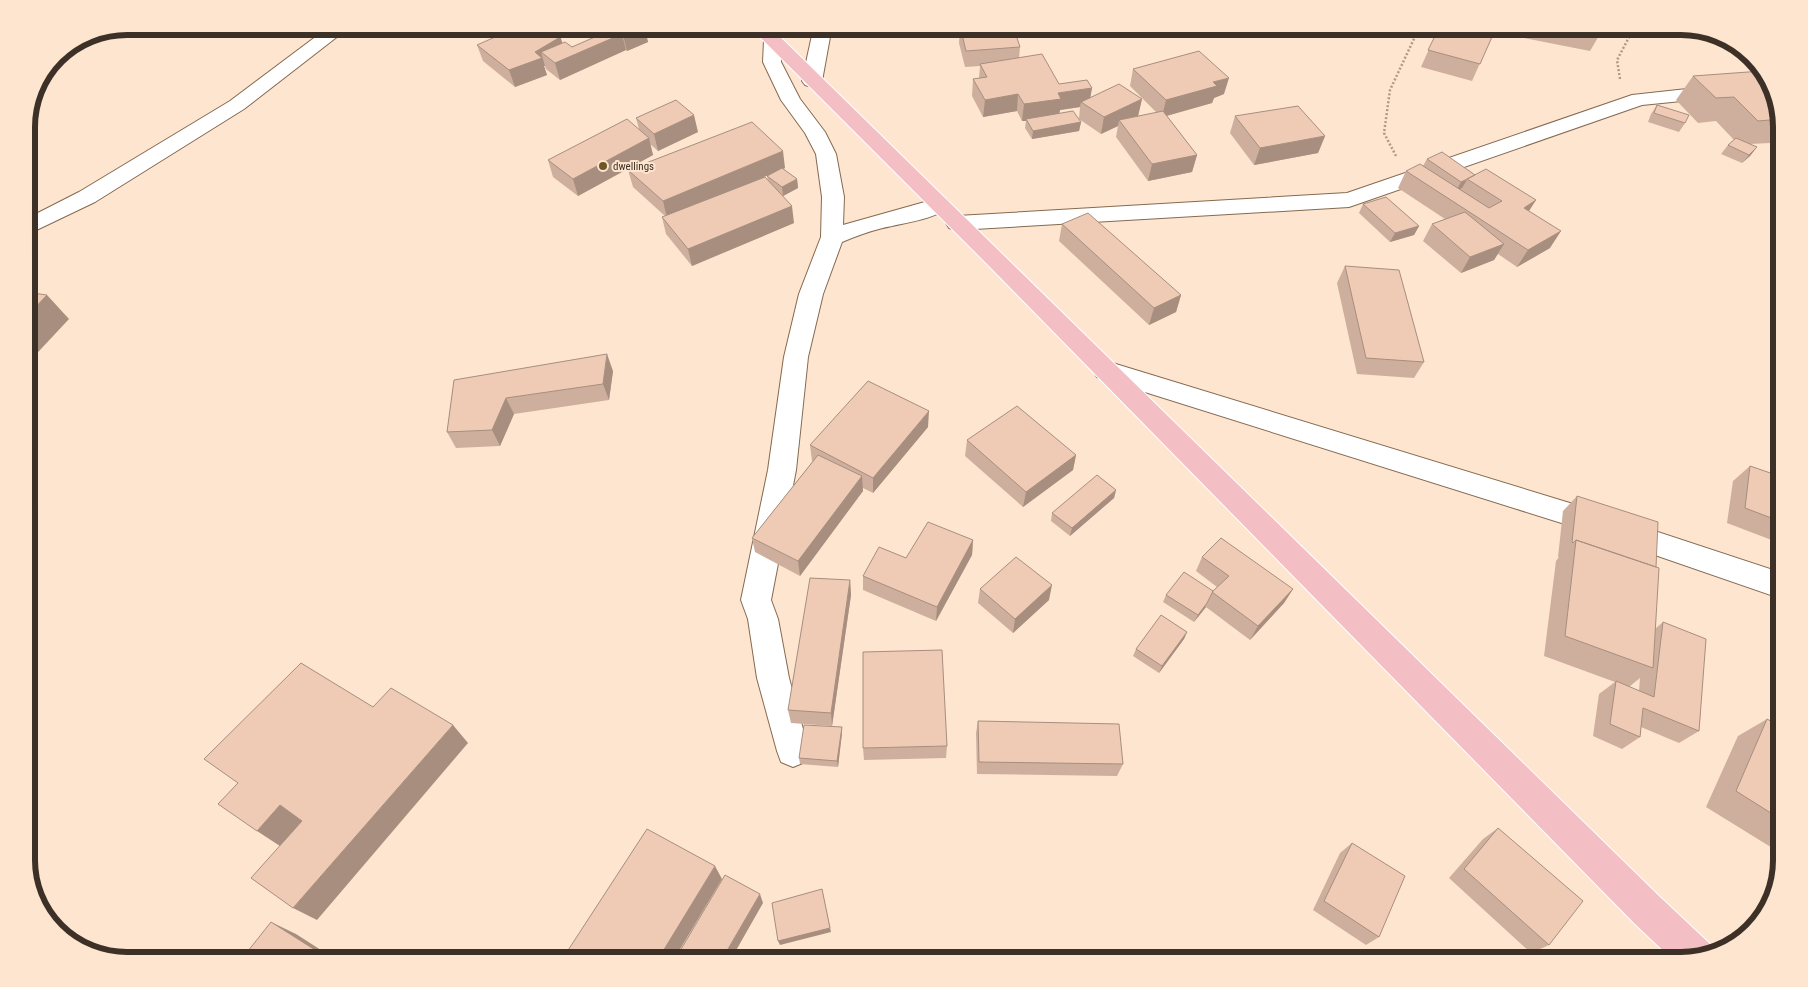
<svg xmlns="http://www.w3.org/2000/svg" width="1808" height="987" viewBox="0 0 1808 987" font-family="'Roboto Condensed',sans-serif">
<style>
.lines{fill:none;stroke-linecap:round;stroke-linejoin:round}
.minor-casing{stroke:#856a51;stroke-width:2}
.major-casing{stroke:#fff;stroke-width:2}
.path{stroke:#ae9a89;stroke-width:2.5;stroke-dasharray:2 2;stroke-linecap:butt}
.minor{fill:#fff;fill-rule:evenodd}
.major{fill:#f4bfc4;fill-rule:evenodd}
.wall{fill:#ceaf9d;fill-rule:evenodd}
.shaded-wall{fill:#a78e7f}
.building{fill:#efcbb6;stroke:#a78e7f}
.poi-dot{fill:#705627;stroke:#fee5cf;stroke-width:2}
.labels{text-anchor:middle;stroke-width:4;stroke-linejoin:round;paint-order:stroke}
.far-poi-label{font-size:11px;fill:#3d3127;stroke:#fee5cf;text-anchor:start}
.rim{fill:none;stroke:#3d3127;stroke-width:6}
</style>
<rect width="100%" height="100%" fill="#fee5cf"/>
<g class="lines">
<g class="minor-casing">
<path id="minor" d="M330,26H351L244,109L95,202L26,235V219L79,192L230,101Z
M814,26H832L822,81L819,85L812,87L805,85L802,81Z
M773,34L780,36L782,40L781,62L800,99L825,132L836,154L844,197L843,225L939,198L947,200L950,205C941,219 896,224 879,229C867,232 854,237 842,242L823,294L808,357L796,470L771,600L778,619L789,678L809,751L805,762L793,767L781,762L777,751L757,678L748,619L741,600L768,470L784,357L799,294L821,237L822,197L816,154L805,133L781,100L763,62L764,40L766,36Z
M1769,80L1773,91L1771,92L1642,105L1349,207L957,230L949,228L946,223L949,218L957,216L1347,193L1632,95Z
M1106,361L1573,504L1782,573V599L1571,526L1097,377L1093,370L1097,363Z"/>
</g>
<g class="major-casing">
<path id="major" d="M749,26H769L1660,897L1710,944L1713,952L1682,961H1674L1634,923L988,265Z"/>
</g>
<path class="path" d="M1620,79L1617,60L1635,26
M1396,156L1384,133L1390,90L1420,26"/>
<use href="#minor" class="minor"/>
<use href="#major" class="major"/>
</g>
<path class="wall" d="M445,26H490L459,38Z
M620,26H644L648,42L627,51L626,50L560,80L546,69L545,66H544L547,75L515,87L483,61L477,45L562,43L572,47Z
M960,26L1020,47L1019,58L1059,84L1092,88L1090,98L1142,99L1138,116L1157,113L1130,86L1133,69L1224,94L1214,98L1212,103L1167,116L1197,155L1192,172L1148,181L1116,137L1118,126L1101,134L1079,119L1080,107L1060,110L1059,113L1081,122L1079,131L1032,139L1025,128L1026,121H1022L1017,111L983,117L972,96L973,79L979,78L980,66L965,67L959,43Z
M1361,26H1387L1374,33Z
M1406,26H1600V34L1590,51L1494,32L1472,81L1421,67L1434,38L1404,30Z
M1693,76H1768L1782,120V139L1772,140L1770,143L1750,144L1757,147L1750,156L1742,163L1721,154L1728,145L1734,140L1716,121L1698,123L1676,100Z
M1657,105L1685,123L1679,132L1648,122L1651,114Z
M1235,116L1325,136L1318,153L1254,165L1230,133Z
M636,118L698,132L658,151L650,144L653,155L578,196L553,177L548,160L639,129Z
M1427,159L1475,175L1536,200L1529,211L1550,248L1517,267L1498,254L1494,260L1461,273L1423,241L1432,224L1445,219L1398,188L1406,171L1423,166Z
M785,168L783,169L797,179L798,188L783,196L780,194L794,223L692,266L666,234L662,217L665,216L633,187L628,170ZM767,176L768,181L763,177Z
M1363,204L1419,226L1414,235L1390,242L1359,213Z
M1062,224L1181,295L1176,312L1149,325L1059,241Z
M1345,266L1424,362L1414,378L1357,374L1337,283Z
M613,371L609,400L514,414L500,446L456,448L447,432L454,380Z
M928,427L873,493L863,488V491L800,576L755,552L752,538L813,461H812L810,445Z
M967,440L1076,455L1073,470L1023,507L965,456Z
M1750,466L1782,477V544L1727,523L1733,481Z
M1116,490L1114,498L1070,536L1051,521L1052,513Z
M1577,496L1656,567V628L1663,622L1699,731L1679,743L1641,727L1640,737L1622,749L1593,736L1599,694L1615,682L1544,656L1556,561L1559,557H1558L1563,511ZM1640,678L1639,691L1629,687Z
M973,540L972,555L936,621L863,590V576L906,558Z
M1202,557L1293,589L1284,603L1250,640L1206,607L1194,622L1163,602L1166,595L1213,591L1217,587L1196,571Z
M850,580L851,595L832,726L791,723L788,710Z
M980,589L1049,600L1013,633L978,603Z
M1187,632L1184,639L1159,673L1133,656L1136,649Z
M1767,719L1782,727V854L1706,807L1738,736Z
M978,721L1123,764L1117,776L977,774L976,733Z
M842,733L838,767L800,764L799,758Z
M947,746L946,758L864,760L863,748Z
M1498,828L1549,945L1531,953L1449,878L1483,839Z
M1352,843L1379,937L1366,945L1313,910L1340,853Z"/>
<path class="shaded-wall" d="M454,26H490L459,38Z
M597,26H614L598,31Z
M642,26H644L648,42L627,51L623,35Z
M1377,26H1387L1374,33Z
M622,34L626,50L560,80L555,63Z
M560,35L565,52H541L545,66H544L547,75L515,87L509,70Z
M1229,78L1224,94L1214,98L1212,103L1162,117L1166,100L1213,82Z
M1092,88L1089,105L1081,102L1080,107L1060,110L1059,115L1026,119V121H1022L1024,104L1058,93Z
M1018,94L1017,111L983,117L985,100Z
M1142,99L1138,116L1119,120L1118,126L1101,134L1104,117Z
M694,115L698,132L658,151L654,134Z
M1081,122L1079,131L1032,139L1033,131Z
M1325,136L1318,153L1254,165L1260,148Z
M649,138L653,155L578,196L573,179Z
M1757,147L1750,156L1742,163L1749,155Z
M783,151L785,168L667,218L663,201Z
M1197,155L1192,172L1148,181L1152,164Z
M797,179L798,188L783,196L782,187Z
M1467,180L1462,188L1456,191L1461,182Z
M1536,200L1525,217L1524,208Z
M792,206L794,223L692,266L688,249Z
M1419,226L1414,235L1390,242L1395,233Z
M1561,231L1550,248L1517,267L1528,250Z
M1504,244L1494,260L1461,273L1470,257Z
M47,295L69,319L26,365V317Z
M1181,295L1176,312L1149,325L1154,308Z
M607,354L613,371L609,400L603,384Z
M506,398L514,414L500,446L492,430Z
M929,411L928,427L873,493V478Z
M1076,455L1073,470L1023,507L1026,492Z
M862,476L863,491L800,576L798,561Z
M1116,490L1114,498L1070,536L1072,528Z
M973,540L972,555L936,621L937,607Z
M850,580L851,595L832,726L831,713Z
M1052,585L1049,600L1013,633L1015,619Z
M1293,589L1284,603L1250,640L1258,626Z
M1207,603L1205,606L1206,607L1194,622L1198,615Z
M1187,632L1184,639L1159,673L1162,666Z
M453,725L468,743L317,920L293,908Z
M842,727V733L838,767L837,761Z
M280,805L303,820L280,846L257,831Z
M715,866L722,879L673,961H657Z
M822,889L831,932L780,945L778,941Z
M760,894L763,903L730,961H721Z
M271,922L296,934L338,961H331Z"/>
<path class="building" d="M520,26H547L560,35L557,39L535,52L542,58L509,70L477,45Z
M620,26H642L623,35L622,34L555,63L541,52L565,42L572,47Z
M960,26H1013L1020,47L966,51Z
M1440,26H1489L1496,28L1480,64L1428,50Z
M1559,26H1600V34Z
M1199,51L1229,78L1213,82L1217,86L1166,100L1133,69Z
M1042,54L1059,84L1087,80L1092,88L1058,93L1061,99L1024,104L1018,94L985,100L973,79L987,77L980,64Z
M1762,71L1768,76L1781,119L1758,121L1734,97L1716,98L1693,76Z
M1119,84L1142,99L1104,117L1081,102Z
M676,100L694,115L654,134L636,118Z
M1657,105L1689,115L1685,123L1654,113Z
M1298,106L1325,136L1260,148L1235,116Z
M1073,111L1081,122L1033,131L1026,119Z
M1163,111L1197,155L1152,164L1119,120Z
M627,119L649,138L573,179L548,160Z
M752,122L783,151L663,201L628,170Z
M1736,138L1757,147L1749,155L1728,145Z
M1442,152L1475,175L1461,182L1427,159Z
M1420,164L1489,208L1502,201L1467,179L1486,169L1536,200L1524,208L1561,231L1528,250L1406,171Z
M782,168L797,179L782,187L767,176Z
M765,177L792,206L688,249L662,217Z
M1386,197L1419,226L1395,233L1363,204Z
M1465,212L1504,244L1470,257L1432,224Z
M1088,213L1181,295L1154,308L1062,224Z
M1345,266L1399,270L1424,362L1366,358Z
M26,292L47,295L26,317Z
M607,354L603,384L506,398L492,430L447,432L454,380Z
M868,381L929,411L873,478L810,445Z
M1017,406L1076,455L1026,492L967,440Z
M818,455L862,476L798,561L752,538Z
M1750,466L1782,477V522L1745,508Z
M1097,475L1116,490L1072,528L1052,513Z
M1577,496L1658,522L1656,567L1576,540L1573,543L1572,542Z
M928,522L973,540L937,607L863,576L879,547L906,558Z
M1221,538L1293,589L1258,626L1212,592L1229,576L1202,557Z
M1576,540L1659,568L1653,668L1565,636Z
M1016,557L1052,585L1015,619L980,589Z
M1184,572L1213,591L1207,603L1198,615L1166,595Z
M810,578L850,580L831,713L788,710Z
M1161,615L1187,632L1162,666L1136,649Z
M1663,622L1706,639L1699,731L1643,708L1640,737L1610,724L1616,681L1654,697Z
M942,650L947,746L863,748V652Z
M301,663L373,707L391,688L453,725L293,908L251,878L302,821L280,805L257,831L218,804L238,783L204,759Z
M1767,719L1782,727V820L1736,791Z
M978,721L1119,724L1123,764L979,762Z
M804,725L842,727L837,761L799,758Z
M1498,828L1583,901L1549,945L1464,869Z
M647,829L715,866L657,961H561Z
M1352,843L1405,876L1379,937L1324,901Z
M725,875L760,894L721,961H674Z
M822,889L830,928L778,941L772,903Z
M271,922L331,960V961H240Z"/>
<circle class="poi-dot" cx="603" cy="166" r="5"/>
<g class="labels">
<g class="far-poi-label">
<text x="613" y="170">dwellings</text>
</g>
</g>
<path d="M0 0H1808V987H0ZM127 35H1681A92 92 0 0 1 1773 127V860A92 92 0 0 1 1681 952H127A92 92 0 0 1 35 860V127A92 92 0 0 1 127 35Z" fill="#fee5cf" fill-rule="evenodd"/>
<path class="rim" d="M127 35H1681A92 92 0 0 1 1773 127V860A92 92 0 0 1 1681 952H127A92 92 0 0 1 35 860V127A92 92 0 0 1 127 35Z"/>
</svg>
